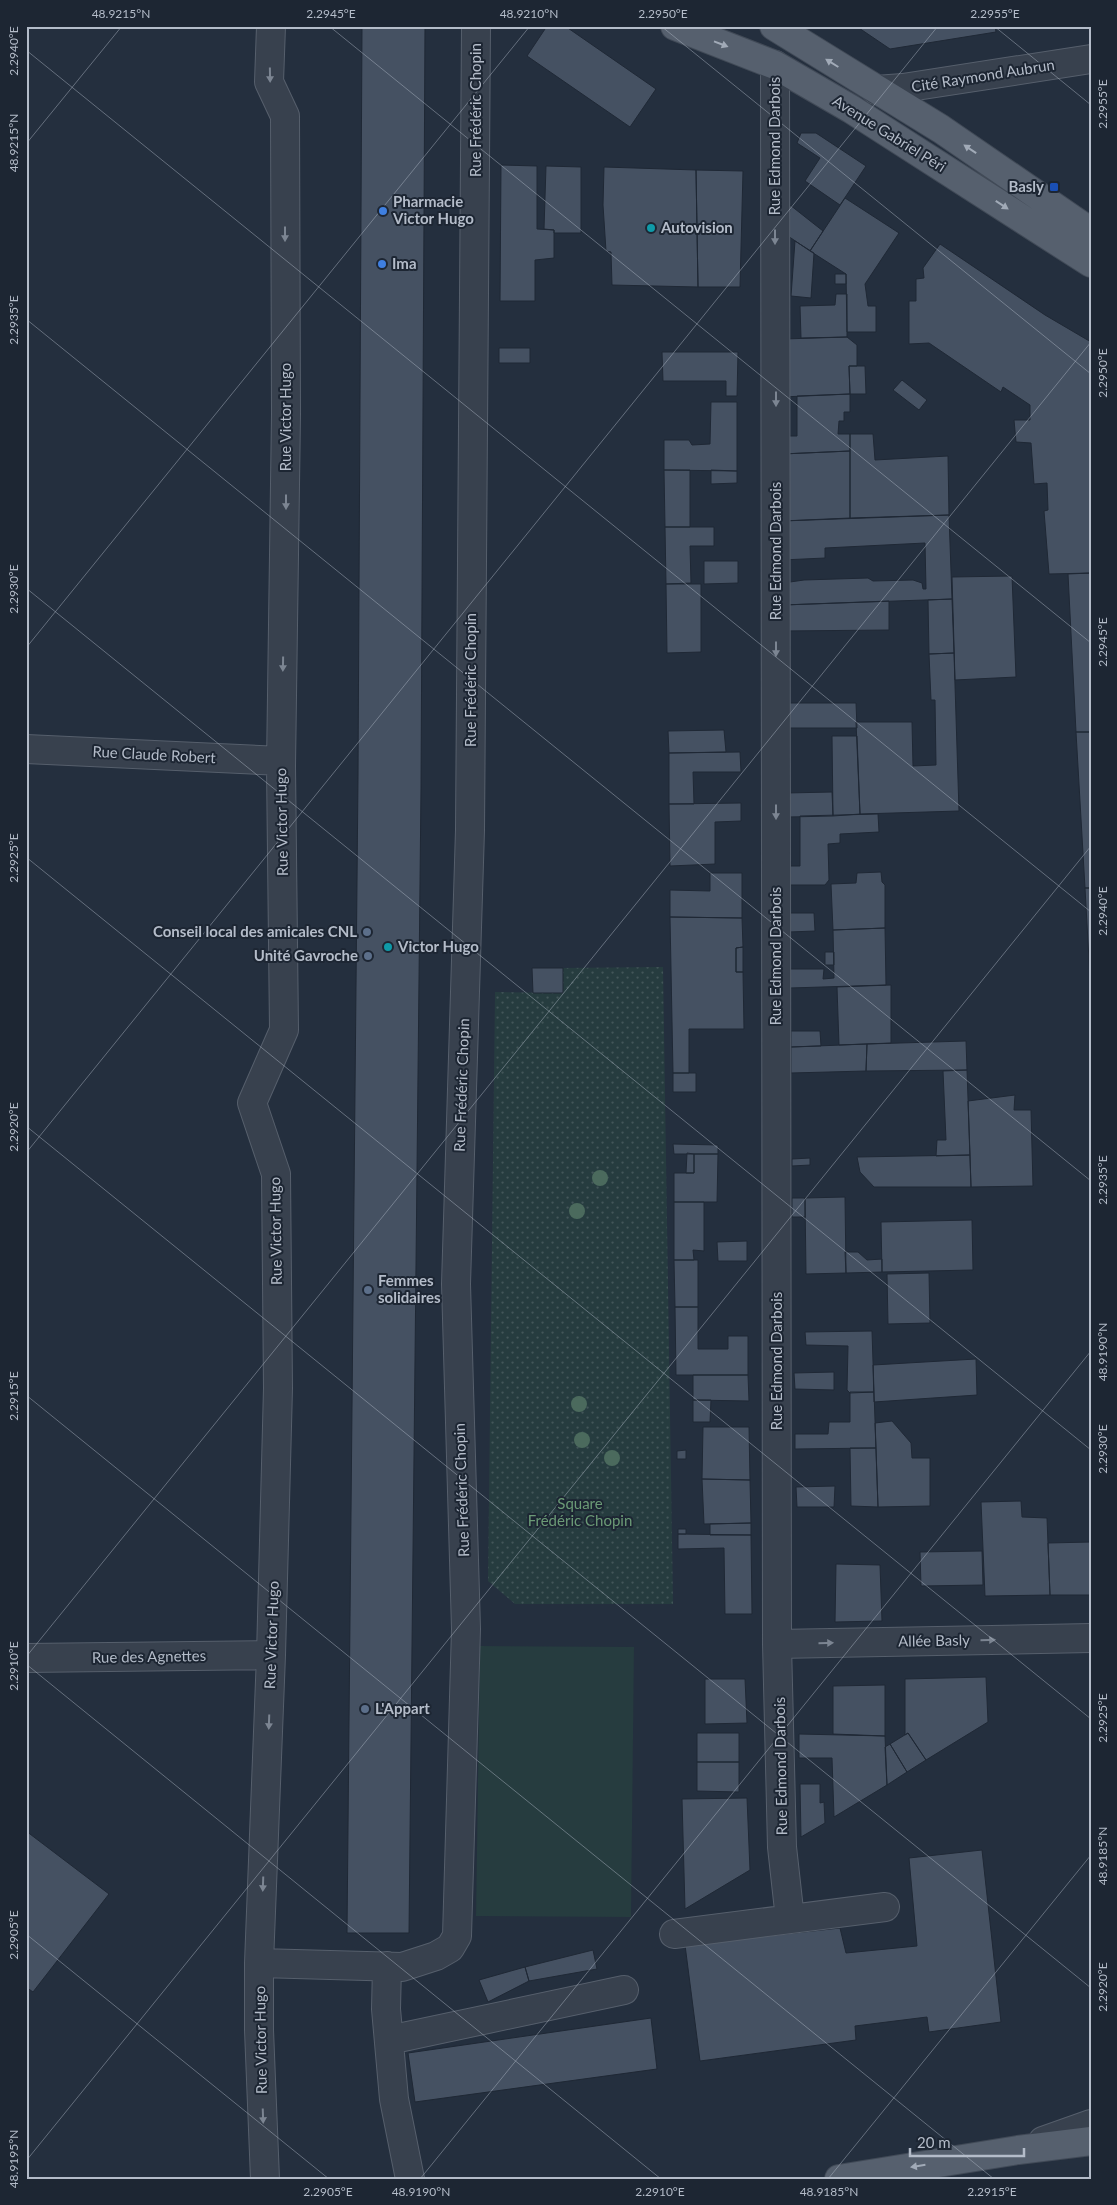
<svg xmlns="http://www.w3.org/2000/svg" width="1117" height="2205" viewBox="0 0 1117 2205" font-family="Lato,sans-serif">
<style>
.grass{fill:#263c3f}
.park{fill:url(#park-dots)}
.building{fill:#455162;stroke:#1f2835}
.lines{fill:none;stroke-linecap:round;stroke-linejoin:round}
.minor-casing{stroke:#565f6c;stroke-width:30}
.major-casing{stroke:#414a57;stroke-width:30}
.minor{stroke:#38414e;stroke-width:28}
.major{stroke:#56606e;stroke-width:28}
.tree{fill:#4b6a5d}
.oneway{fill:#a1aab7}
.oneway2{fill:#7c8592}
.ticks{fill:none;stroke:#b4bcc9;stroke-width:1;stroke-opacity:0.45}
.transit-dot{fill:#1a4fb4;stroke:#1d2633;stroke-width:2}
.shop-dot{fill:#3f7fe0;stroke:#1d2633;stroke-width:2}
.culture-dot{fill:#0f9aa8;stroke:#1d2633;stroke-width:2}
.service-dot{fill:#5c6f8a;stroke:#1d2633;stroke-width:2}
.labels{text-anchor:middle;stroke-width:4;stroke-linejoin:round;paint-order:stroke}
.street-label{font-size:15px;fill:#b4bcc9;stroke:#1d2633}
.poi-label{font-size:15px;font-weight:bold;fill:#b4bcc9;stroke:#1d2633;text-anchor:start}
.park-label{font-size:15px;fill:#6b9a76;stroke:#1d2633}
.neatline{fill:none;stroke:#b4bcc9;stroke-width:2}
.ticks-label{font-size:12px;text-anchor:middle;fill:#b4bcc9}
</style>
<defs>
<pattern id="park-dots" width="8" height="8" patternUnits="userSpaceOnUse" patternTransform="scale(1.25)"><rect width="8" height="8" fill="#263c3f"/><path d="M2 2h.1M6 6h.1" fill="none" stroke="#435659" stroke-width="1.8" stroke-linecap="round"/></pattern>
</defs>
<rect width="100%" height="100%" fill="#242f3e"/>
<path class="grass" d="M480,1646L634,1647L631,1917L476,1916Z"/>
<path class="park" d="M663,967L673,1604H515L488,1581L495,992L563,993V968Z"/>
<path class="building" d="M362,26H425L421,789L409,1933H347L358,777Z
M547,26H565L656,89L630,127L527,56Z
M856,26H995L996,32L890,49Z
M801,133H816L866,166L840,205L805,181L820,158L797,143Z
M501,165L537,166V229L554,230V258L535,260V301H500Z
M546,166L581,167V233H554V230L544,229Z
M604,167L696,170L698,287L612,285L611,252L606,251L603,205Z
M696,170L743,171L740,287H698Z
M845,198L899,233L865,284L868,306H876V332H847L846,274L810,251Z
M790,205L823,231L810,251L788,236Z
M795,241L814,253L811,298L791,296Z
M940,244L1045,315L1091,342V573L1049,574L1044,511L1048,510L1047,483L1034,484L1031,443L1016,442L1014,420H1030V405L1003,387L1001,392L929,343L909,344V301H916V279L924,278L923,268Z
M835,274H846V284H835Z
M836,294H847V337L801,338L800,306L835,305Z
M847,337L857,345V366H849L850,394L782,397L784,339Z
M499,348H530V363H499Z
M662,352H738L737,396H726V381H663Z
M849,366H865L866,394H850Z
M902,380L927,400L919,410L893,390Z
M850,394V412H844V421H839L838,434H850V451L782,454V436H797V396Z
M711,402H737V471L664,470V440H689L692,445L710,444Z
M850,434H873L875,460L948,456L949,515L850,518Z
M850,451V518L782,521V454Z
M664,470H690V527H665Z
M711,470L737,471V483L711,484Z
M949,515L952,599L783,605V583L804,580L868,578L873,581L913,580L922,583L923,589H926L925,543L825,548V558L782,560V521Z
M665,527H714V546H690L691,583L666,584Z
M704,561H738V583L704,584Z
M1091,573V732H1076L1068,574Z
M1012,576L1016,677L955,680L952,577Z
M666,584H701V652L667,653Z
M952,599L954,653L929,654L928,600Z
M889,601V630L784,631L783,605Z
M954,653L959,811L860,814L856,722H912L913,766L936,765L935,700H931L929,654Z
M785,703H856L857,728H785Z
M724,730L726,752L669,753L668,731Z
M1076,732H1091V888H1085Z
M832,736H857L860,814L833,816Z
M740,752L741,772H693L694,804H669V753Z
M832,792L833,816L787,817V793Z
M741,803V821L715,822V864L670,866L669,804Z
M878,814L879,832L840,834V843L828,844L829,880L825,885H788V866H800V816Z
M881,872L882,882L885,885V928L833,930L831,884L856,883L857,873Z
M710,873H742V918L670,917V890L710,891Z
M1085,888H1091V996Z
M789,913H814L815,931L789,932Z
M670,917L742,918L743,947L736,948V972H743L744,1029H689V1073H673Z
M885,928L886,985L790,988V969H824L823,979L834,978L833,930Z
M743,947V972H736V948Z
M825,952H834V965H825Z
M532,968H563V993H533Z
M891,985V1043L839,1045L837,987Z
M791,1031H820L821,1046L791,1047Z
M966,1041L967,1070L866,1071L867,1044Z
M867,1044L866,1071L791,1073V1047Z
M967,1070L970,1155L936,1156L937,1140H946L943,1071Z
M673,1073H696V1092H673Z
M1015,1095L1014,1110H1031L1033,1186L971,1187L968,1101Z
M673,1144L718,1145V1154H674Z
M687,1153L694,1154V1173H686Z
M694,1154H718L717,1202H674V1173H694Z
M970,1155L971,1187H874L860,1172L857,1157Z
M810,1158V1165L792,1166V1159Z
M845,1197L846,1273L806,1274L805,1198Z
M792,1198H805V1217H792Z
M674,1202H704V1251L693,1250L694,1260H674Z
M972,1220L973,1270L882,1272L881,1222Z
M747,1241V1261H718L717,1242Z
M845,1252H858L867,1260L882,1259V1272L846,1273Z
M674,1260H698V1307H675Z
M929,1273L930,1323L888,1324L887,1274Z
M675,1307H698V1349H728V1336H748V1375H676Z
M872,1331L874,1392L850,1393L847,1390L848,1346L806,1345L805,1332Z
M976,1359L977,1395L874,1402L873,1365Z
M834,1372V1390L795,1389L794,1373Z
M693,1375H748L749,1401L693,1400Z
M850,1392H874L876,1448L795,1449V1434H828L829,1422H850Z
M693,1400H711L710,1422H693Z
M892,1421L911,1443L912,1458H930V1506L878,1507L875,1423Z
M703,1427H749L750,1480L702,1479Z
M850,1448H876L878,1507L851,1506Z
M686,1450V1459H677V1451Z
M702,1479L750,1480L751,1523L704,1524Z
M835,1486L834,1507H797L796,1487Z
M1021,1501L1022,1517L1047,1518L1050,1595L985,1596L981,1502Z
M751,1523V1535H710V1524Z
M678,1529H686V1534H678Z
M678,1534L751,1535L752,1614H725L724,1548L678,1549Z
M1091,1542V1595H1050L1048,1543Z
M982,1551L983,1585L921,1586L920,1552Z
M836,1564L880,1565L882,1621L835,1622Z
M986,1677L988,1722L926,1760L908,1733L905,1735V1679Z
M705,1679H745L747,1723L705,1724Z
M885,1685V1736L833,1734V1686Z
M697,1733H739V1762H697Z
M908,1733L926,1760L907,1772L890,1744Z
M799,1734L885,1736L887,1785L834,1817L832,1758H799Z
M890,1744L907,1772L887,1785L885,1747Z
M697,1762H739V1792L697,1791Z
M800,1784H820V1803L824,1802L825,1823L801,1837Z
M747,1798L750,1870L685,1909L682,1799Z
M26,1831L109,1894L33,1992L26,1987Z
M982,1850L1001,2022L929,2032L927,2017L855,2026L856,2040L700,2061L685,1945L840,1928L846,1953L917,1946L909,1858Z
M593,1950L597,1969L529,1981L525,1967Z
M525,1967L529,1981L488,2002L479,1980Z
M651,2018L657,2069L415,2102L408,2053Z"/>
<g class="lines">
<g class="minor-casing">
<path id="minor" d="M775,65L777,1644L782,1847L790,1919
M876,90L903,88L1091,59
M26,749L281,761
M777,1644L1091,1638
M26,1658L271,1655
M674,1934L885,1907
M259,1963L402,1967L436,1956L450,1948L457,1936L466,1629L456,1284L470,830L476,26
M387,1966L386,2009L394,2099L410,2179
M389,2040L624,1990
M1043,2141L1091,2124
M265,2179L259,2030V1963L271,1655L278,1388L276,1174L252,1103L284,1030L281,766L286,414L285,116L269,82L271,26"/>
</g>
<g class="major-casing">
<path id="major" d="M675,26L775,65L851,109L1091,263
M774,26L941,129L1091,232
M839,2179L1018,2150L1091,2141"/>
</g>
<use href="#minor" class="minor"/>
<use href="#major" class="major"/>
</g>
<g class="tree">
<circle cx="600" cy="1178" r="8"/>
<circle cx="577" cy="1211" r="8"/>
<circle cx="579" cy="1404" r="8"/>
<circle cx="582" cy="1440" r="8"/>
<circle cx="612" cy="1458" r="8"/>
</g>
<defs><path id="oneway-solid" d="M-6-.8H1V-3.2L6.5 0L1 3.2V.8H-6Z" transform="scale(1.25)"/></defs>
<g class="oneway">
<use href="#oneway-solid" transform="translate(721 44) rotate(21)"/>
<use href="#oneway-solid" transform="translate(832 63) rotate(-148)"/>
<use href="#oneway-solid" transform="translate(970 149) rotate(-146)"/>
<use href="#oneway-solid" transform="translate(1002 205) rotate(33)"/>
<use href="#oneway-solid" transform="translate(918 2166) rotate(171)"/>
</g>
<g class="oneway2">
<use href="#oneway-solid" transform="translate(270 75) rotate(89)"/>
<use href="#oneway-solid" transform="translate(285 234) rotate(90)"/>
<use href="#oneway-solid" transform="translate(775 237) rotate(90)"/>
<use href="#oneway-solid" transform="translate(776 399) rotate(90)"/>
<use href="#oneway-solid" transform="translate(286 502) rotate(90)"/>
<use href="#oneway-solid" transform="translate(776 649) rotate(90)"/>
<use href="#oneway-solid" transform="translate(283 664) rotate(91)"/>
<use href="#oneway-solid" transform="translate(776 812) rotate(90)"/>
<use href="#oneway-solid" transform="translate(988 1640) rotate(-1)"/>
<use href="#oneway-solid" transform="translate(826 1643) rotate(-1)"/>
<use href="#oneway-solid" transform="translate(269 1722) rotate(92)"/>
<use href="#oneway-solid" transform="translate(263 1884) rotate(92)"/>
<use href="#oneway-solid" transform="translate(263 2116) rotate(88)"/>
</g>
<path class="ticks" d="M329,26L1091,643M661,26L1091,374M994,26L1091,105M26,50L1091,912M26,144L122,26M26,319L1091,1181M26,588L1091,1450M26,648L530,26M26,857L1091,1719M26,1126L1091,1988M26,1153L938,26M26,1395L994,2179M26,1657L1091,342M26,1664L661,2179M26,1934L329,2179M26,2161L1091,846M420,2179L1091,1351M828,2179L1091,1855"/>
<rect class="transit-dot" x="1049" y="182" width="10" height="10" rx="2.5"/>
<g class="shop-dot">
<circle cx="383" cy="211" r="5"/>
<circle cx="382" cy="264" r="5"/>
</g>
<g class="culture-dot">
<circle cx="651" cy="228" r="5"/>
<circle cx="388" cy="947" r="5"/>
</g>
<g class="service-dot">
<circle cx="367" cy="932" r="5"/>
<circle cx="368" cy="956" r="5"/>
<circle cx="368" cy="1290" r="5"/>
<circle cx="365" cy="1709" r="5"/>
</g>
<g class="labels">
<g class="street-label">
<text transform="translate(983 76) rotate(-9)" y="5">Cité Raymond Aubrun</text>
<text transform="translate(476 110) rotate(-90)" y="5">Rue Frédéric Chopin</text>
<text transform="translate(889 134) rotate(32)" y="5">Avenue Gabriel Péri</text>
<text transform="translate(775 146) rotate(-90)" y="5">Rue Edmond Darbois</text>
<text transform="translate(286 417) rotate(-90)" y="5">Rue Victor Hugo</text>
<text transform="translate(776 551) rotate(-90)" y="5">Rue Edmond Darbois</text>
<text transform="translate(471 680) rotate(-90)" y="5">Rue Frédéric Chopin</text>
<text transform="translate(154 755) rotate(3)" y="5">Rue Claude Robert</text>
<text transform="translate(282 822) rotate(-91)" y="5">Rue Victor Hugo</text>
<text transform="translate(776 956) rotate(-90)" y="5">Rue Edmond Darbois</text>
<text transform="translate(462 1085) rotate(-88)" y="5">Rue Frédéric Chopin</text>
<text transform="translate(276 1231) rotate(-91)" y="5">Rue Victor Hugo</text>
<text transform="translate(777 1361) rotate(-90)" y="5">Rue Edmond Darbois</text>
<text transform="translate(462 1490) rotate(-92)" y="5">Rue Frédéric Chopin</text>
<text transform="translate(272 1635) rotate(-88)" y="5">Rue Victor Hugo</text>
<text transform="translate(934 1641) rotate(-1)" y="5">Allée Basly</text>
<text transform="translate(149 1657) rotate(-1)" y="5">Rue des Agnettes</text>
<text transform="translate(781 1766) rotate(-91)" y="5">Rue Edmond Darbois</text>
<text transform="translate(261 2040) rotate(-91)" y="5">Rue Victor Hugo</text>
</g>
<g class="poi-label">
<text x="1044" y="192" text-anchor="end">Basly</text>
<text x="393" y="207">Pharmacie<tspan x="393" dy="17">Victor Hugo</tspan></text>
<text x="661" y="233">Autovision</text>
<text x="392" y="269">Ima</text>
<text x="357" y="937" text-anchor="end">Conseil local des amicales CNL</text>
<text x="398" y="952">Victor Hugo</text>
<text x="358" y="961" text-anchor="end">Unité Gavroche</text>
<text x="378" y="1286">Femmes<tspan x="378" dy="17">solidaires</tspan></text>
<text x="375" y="1714">L'Appart</text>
</g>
<g class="park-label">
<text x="580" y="1509">Square<tspan x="580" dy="17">Frédéric Chopin</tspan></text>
</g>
</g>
<rect width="1117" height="2205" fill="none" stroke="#1d2633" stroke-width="55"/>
<path d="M910 2148v8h114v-8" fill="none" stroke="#b4bcc9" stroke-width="2.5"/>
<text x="917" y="2148" font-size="15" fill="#b4bcc9" stroke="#1d2633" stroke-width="4" paint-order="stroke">20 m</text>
<rect x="28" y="28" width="1062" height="2150" class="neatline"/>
<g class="ticks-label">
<text x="121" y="18">48.9215°N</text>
<text x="331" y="18">2.2945°E</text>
<text x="529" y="18">48.9210°N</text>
<text x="663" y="18">2.2950°E</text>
<text x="995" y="18">2.2955°E</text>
<text transform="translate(14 51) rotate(-90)" y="4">2.2940°E</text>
<text transform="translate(1103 104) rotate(-90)" y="4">2.2955°E</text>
<text transform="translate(14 143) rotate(-90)" y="4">48.9215°N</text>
<text transform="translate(14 320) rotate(-90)" y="4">2.2935°E</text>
<text transform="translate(1103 373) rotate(-90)" y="4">2.2950°E</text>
<text transform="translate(14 589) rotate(-90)" y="4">2.2930°E</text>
<text transform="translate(1103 642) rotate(-90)" y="4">2.2945°E</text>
<text transform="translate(14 858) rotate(-90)" y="4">2.2925°E</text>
<text transform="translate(1103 911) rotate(-90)" y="4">2.2940°E</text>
<text transform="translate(14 1127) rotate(-90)" y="4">2.2920°E</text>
<text transform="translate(1103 1180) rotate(-90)" y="4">2.2935°E</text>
<text transform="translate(1103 1352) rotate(-90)" y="4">48.9190°N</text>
<text transform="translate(14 1396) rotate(-90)" y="4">2.2915°E</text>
<text transform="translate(1103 1449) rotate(-90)" y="4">2.2930°E</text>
<text transform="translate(14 1666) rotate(-90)" y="4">2.2910°E</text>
<text transform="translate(1103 1718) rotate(-90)" y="4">2.2925°E</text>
<text transform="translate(1103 1856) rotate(-90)" y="4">48.9185°N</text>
<text transform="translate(14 1935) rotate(-90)" y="4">2.2905°E</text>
<text transform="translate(1103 1987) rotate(-90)" y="4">2.2920°E</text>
<text transform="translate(14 2159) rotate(-90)" y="4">48.9195°N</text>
<text x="328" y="2196">2.2905°E</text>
<text x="421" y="2196">48.9190°N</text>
<text x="660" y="2196">2.2910°E</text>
<text x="829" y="2196">48.9185°N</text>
<text x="992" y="2196">2.2915°E</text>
</g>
</svg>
